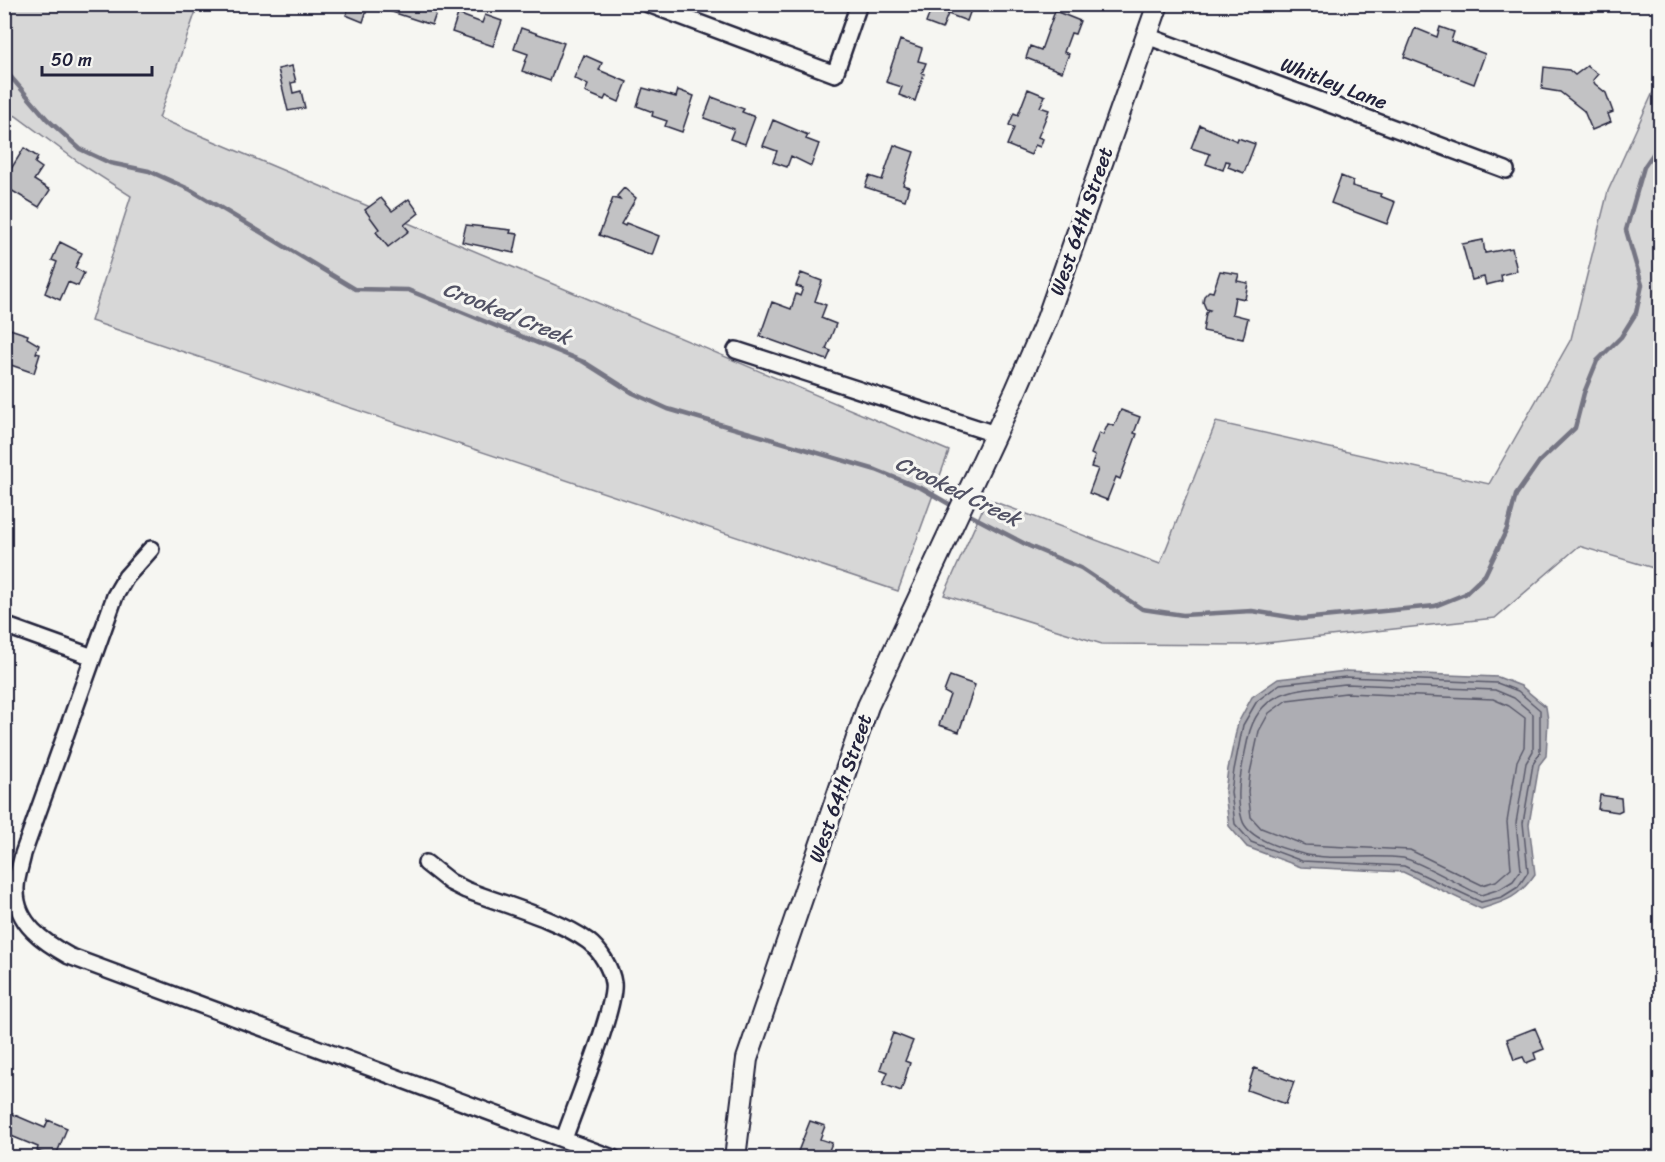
<svg xmlns="http://www.w3.org/2000/svg" width="1665" height="1162" viewBox="0 0 1665 1162" font-family="Sriracha,sans-serif">
<style>
.green{fill:#d7d7d7;stroke:#7c7c89;stroke-width:1.5}
.water{fill:#adadb3;stroke:#757583;stroke-width:1.5}
.lines{fill:none;stroke-linecap:round;stroke-linejoin:round}
.shore{stroke:#5a5a6b;stroke-width:1.5}
.stream{stroke:#757583;stroke-width:4.5}
.building{fill:#c2c2c4;stroke:#22223b;stroke-width:1.5}
.minor-casing{stroke:#22223b;stroke-width:20}
.tertiary-casing{stroke:#22223b;stroke-width:24}
.minor{stroke:#f6f6f2;stroke-width:15}
.tertiary{stroke:#f6f6f2;stroke-width:20}
.labels{text-anchor:middle;stroke-width:6;stroke-linejoin:round;paint-order:stroke}
.street-label{font-size:20px;fill:#22223b;stroke:#f6f6f2}
.water-label{font-size:21px;font-style:italic;fill:#535365;stroke:#f6f6f2}
</style>
<rect width="100%" height="100%" fill="#f6f6f2"/>
<filter id="ink" filterUnits="userSpaceOnUse"><feTurbulence type="fractalNoise" baseFrequency=".0167" numOctaves="2"/><feDisplacementMap in="SourceGraphic" scale="12" xChannelSelector="R" yChannelSelector="G"/><feConvolveMatrix kernelMatrix="1 2 1 2 8 2 1 2 1" color-interpolation-filters="sRGB"/></filter>
<g filter="url(#ink)">
<path class="green" d="M4,5H198L159,118L949,451L898,591L91,321L131,196L81,164L16,116L5,112Z
M1660,77V570L1579,546L1495,618L1246,645L1102,644L944,595L987,499L1160,564L1216,422L1489,484L1571,339L1608,191Z"/>
<path class="water" d="M1346,671L1498,677L1521,686L1546,707L1548,720L1546,756L1539,765L1529,824L1535,874C1519,897 1507,901 1481,909L1403,872L1301,867L1247,847L1229,826L1225,792L1228,769L1238,723L1252,697L1278,679Z"/>
<g class="lines">
<path class="shore" d="M1346,677L1497,683L1518,691L1540,710V753L1533,764L1523,823L1528,872L1518,887L1502,897L1481,902L1404,866L1302,861L1251,842L1235,824L1231,792L1234,770L1243,725L1257,701L1280,684Z
M1346,684L1495,690L1514,698L1533,714V751L1526,763L1516,823L1521,870L1513,881L1500,889L1481,895C1463,887 1417,860 1403,858C1371,854 1333,861 1303,854C1284,849 1247,839 1242,819C1234,792 1243,764 1248,738C1260,685 1303,689 1346,684Z
M1346,693L1493,699L1509,706L1525,718L1524,747L1517,761L1507,822L1511,868L1496,881L1482,885L1410,850L1305,845L1261,828L1251,817L1248,792L1250,773L1259,731L1269,713L1287,700Z"/>
<path class="stream" d="M4,69L47,119L80,149L110,163L149,171L191,190L355,289L408,290L584,362L633,393L668,409L876,470L923,489L956,508
M964,512L1029,546L1081,568L1142,609L1183,615L1252,611L1302,619L1435,606L1465,594L1485,575L1507,529L1516,495L1539,462L1575,428L1584,393L1597,361L1621,337L1636,313L1642,285L1626,230L1644,167L1660,144"/>
</g>
<path class="building" d="M350,4H369L363,22L346,15Z
M391,4H436L439,5L432,25L389,11Z
M933,4H973L967,21L948,14L942,29L926,23Z
M1055,11L1080,21L1075,34L1071,33L1064,52L1069,54L1062,72L1026,58L1030,46L1041,50Z
M458,14L482,23L485,15L502,21L493,46L452,32Z
M1440,27L1454,32L1451,41L1485,54L1474,84L1404,57L1415,28L1437,37Z
M521,28L564,43L550,81L522,71L528,54L514,49Z
M900,40L922,48L918,61L926,63L922,73L924,74L915,101L899,95L902,87L886,82Z
M584,55L602,63L599,70L627,82L619,102L606,96L604,100L585,92L588,85L574,78Z
M292,66L296,82L291,83L293,93L301,91L305,108L288,111L278,69Z
M1587,66L1598,74L1593,80L1595,84L1606,93L1613,112L1608,114L1611,122L1592,130L1584,111L1560,92L1542,89L1544,67L1569,70L1575,75Z
M643,88L676,97L678,90L694,96L682,132L665,126L667,121L652,116L653,112L637,106Z
M1028,89L1045,96L1040,107L1049,110L1038,137L1043,139L1040,147L1035,145L1031,155L1007,145L1014,128L1009,125L1014,113L1018,115Z
M712,97L744,109L742,112L755,117L745,144L730,139L734,129L704,118Z
M773,120L808,135L806,139L819,144L811,166L791,156L787,167L773,162L777,151L763,146Z
M1200,125L1237,141L1238,138L1255,144L1244,173L1228,167L1230,162L1226,161L1223,170L1206,164L1210,154L1191,148Z
M894,145L914,152L903,185L909,187L905,200L865,187L869,176L882,180Z
M24,148L38,157L35,163L42,168L34,180L50,190L39,207L4,186V180Z
M1341,176L1353,181L1352,186L1381,194L1380,196L1395,202L1387,224L1331,203Z
M624,188L636,198L621,224L625,226L626,223L659,236L652,255L599,235L613,198L620,200L617,196Z
M381,198L392,211L409,199L419,213L404,225L409,231L388,247L376,232L379,229L365,210Z
M466,225L511,230L510,233L518,234L514,253L462,242Z
M1483,240L1485,253L1512,248L1517,271L1501,275L1502,281L1486,285L1484,277L1472,280L1462,244Z
M60,242L82,253L75,268L84,273L78,286L68,282L60,300L45,293L57,262L52,260Z
M1220,271L1239,274L1237,281L1248,283L1245,299L1235,297L1232,314L1248,318L1243,339L1203,331L1206,313L1210,310L1206,309L1203,302L1204,296L1209,291L1213,292Z
M801,273L822,281L815,301L826,305L821,318L836,324L826,349L831,351L827,360L760,336L772,302L791,309L796,294L800,296L803,288L796,286Z
M4,327L28,335L27,338L39,345L36,353L40,354L34,373L8,364L9,362L4,360Z
M1121,410L1140,417L1134,433L1137,434L1120,479L1116,477L1107,500L1089,493L1098,469L1091,467L1095,456L1091,454L1099,433L1103,435L1108,424L1114,426Z
M950,676L975,685L959,732L939,725L950,695L944,692Z
M1600,795L1621,798L1622,810L1618,812L1598,809Z
M1535,1028L1544,1049L1534,1053L1536,1059L1526,1063L1523,1057L1514,1060L1507,1039Z
M893,1033L913,1041L905,1061L910,1063L901,1091L883,1084L888,1072L880,1069Z
M1254,1068L1294,1082L1286,1104L1247,1090Z
M10,1113L45,1128L48,1120L67,1128L55,1158L37,1151L38,1147L4,1133Z
M810,1121L825,1126L820,1139L832,1143L826,1158H805L797,1154Z"/>
<g class="lines">
<g class="minor-casing">
<path id="minor" d="M648,4L835,74L859,4
M1147,36L1506,170
M736,350L995,434
M151,549L126,577L115,596L23,854C21,865 15,880 16,891C16,924 44,942 69,956L613,1158
M4,625L93,657
M426,863L450,882L466,890C502,904 558,919 588,941C600,950 611,968 613,983C617,1005 573,1112 564,1139"/>
</g>
<g class="tertiary-casing">
<path id="tertiary" d="M735,1158L747,1059L868,706L1016,390L1047,319L1158,4"/>
</g>
<use href="#minor" class="minor"/>
<use href="#tertiary" class="tertiary"/>
</g>
</g>
<g class="labels">
<g class="street-label">
<text transform="translate(1334 83) rotate(21)" y="7">Whitley Lane</text>
<text transform="translate(1081 221) rotate(-71)" y="7">West 64th Street</text>
<text transform="translate(840 788) rotate(-71)" y="7">West 64th Street</text>
</g>
<g class="water-label">
<text transform="translate(507 313) rotate(22)" y="7">Crooked Creek</text>
<text transform="translate(958 491) rotate(26)" y="7">Crooked Creek</text>
</g>
</g>
<rect width="1665" height="1162" fill="none" stroke="#f6f6f2" stroke-width="24"/>
<rect x="12" y="12" width="1641" height="1138" fill="none" stroke="#22223b" stroke-width="2" filter="url(#ink)"/>
<path d="M42 66v9h110v-9" fill="none" stroke="#22223b" stroke-width="3"/>
<text x="51" y="66" font-size="18" fill="#22223b" stroke="#f6f6f2" stroke-width="4.5" paint-order="stroke">50 m</text>
</svg>
